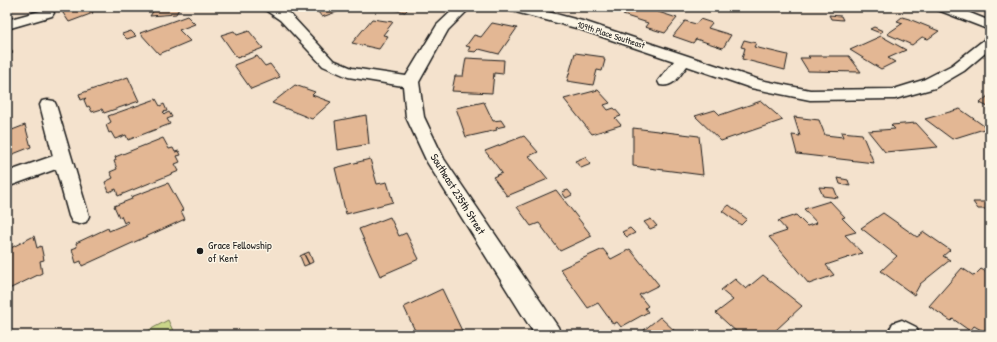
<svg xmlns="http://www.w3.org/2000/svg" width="997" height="342" viewBox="0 0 997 342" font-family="'Patrick Hand',sans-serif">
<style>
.green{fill:#c9d589;stroke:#727852}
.building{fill:#e3b794;stroke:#1c1c1c}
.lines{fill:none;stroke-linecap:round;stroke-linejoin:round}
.street-casing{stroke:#1c1c1c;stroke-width:3}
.street{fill:#fcf5e5;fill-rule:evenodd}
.poi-dot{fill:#1c1c1c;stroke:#fcf5e5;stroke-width:1.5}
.labels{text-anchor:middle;stroke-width:3;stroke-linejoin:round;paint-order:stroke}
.far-street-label{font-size:9px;fill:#1c1c1c;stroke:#fcf5e5}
.street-label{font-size:11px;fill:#1c1c1c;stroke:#fcf5e5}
.poi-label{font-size:11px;fill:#1c1c1c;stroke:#fcf5e5;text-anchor:start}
</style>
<rect width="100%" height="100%" fill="#f4e2cd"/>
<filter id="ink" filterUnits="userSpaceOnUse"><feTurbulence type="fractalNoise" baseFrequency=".025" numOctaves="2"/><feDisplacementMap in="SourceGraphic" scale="8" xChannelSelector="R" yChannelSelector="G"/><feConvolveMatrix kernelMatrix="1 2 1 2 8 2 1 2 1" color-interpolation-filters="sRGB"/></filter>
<g filter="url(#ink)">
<path class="green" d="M168,320L175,335H140Z"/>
<path class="building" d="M59,7H89L93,13L69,22Z
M156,7H180L176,14L150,16Z
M314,7H343L345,9L322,17Z
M385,7H410L405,12Z
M597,7H618L614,12Z
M631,7H655L652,10L677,18L665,33L645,27L648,23L623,15Z
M829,15L841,16L843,20L831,19Z
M187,16L195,24L179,30L190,41L159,54L140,33Z
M902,17L909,19L939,31L928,39L922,37L912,45L887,34L903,23L897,21Z
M372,19L393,22L383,35L388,36L379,49L352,43Z
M700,19L712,23L708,28L731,35L723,48L696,39L693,43L673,36L685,21L696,24Z
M492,23L517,28L499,54L479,49L476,52L468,51L470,47L466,46L474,35L481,37Z
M874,27L883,31L880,33L870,29Z
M131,31L136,36L127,39L122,34Z
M234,31L237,35L249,31L263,48L237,58L221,35Z
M881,36L906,50L888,58L895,62L881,69L850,50Z
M744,40L756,43L754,47L788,55L785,70L742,59L745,48L741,47Z
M7,42L13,53L8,55L13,65L7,67Z
M575,53L604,57V60H605L602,71L597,70L593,85L567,81Z
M257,56L265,66L270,64L280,77L251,89L234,65Z
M808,56H849L861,72L808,71L800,58H810Z
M466,58L504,60L503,74L494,73L492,93L452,91L455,76H463Z
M128,77L139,101L104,113L102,109L92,112L89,106L87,107L84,100L86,98L81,100L79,94Z
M295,85L315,92L312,95L331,102L312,119L272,103Z
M598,90L610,103L604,105L608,110L614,108L621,116L615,118L621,125L592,134L564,99Z
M990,94V108L980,103Z
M156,99L160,106L164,104L167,111L163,112L165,114L169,112L172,117L167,119L170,124L128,140L126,135L115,139L111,132L109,133L106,125L111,122L108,116Z
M761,101L783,120L721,141L695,116L715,110L720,115Z
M484,102L493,121L501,120L505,126L496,128L497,130L466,137L456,108Z
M960,109L987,128L952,139L925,119Z
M366,115L369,144L338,150L335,121Z
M794,117L819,120L825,135L843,137L841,132L862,134L874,163L797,154L792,135L800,136Z
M916,123L938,147L885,152L868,131L895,129L891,125Z
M25,125L31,147L8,156L7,158V132Z
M633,128L699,136L703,175L633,166Z
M524,136L538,152L529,156L548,179L507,196L493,177L502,173L485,151Z
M163,138L169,149L173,148L175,152L179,151L181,155L177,156L180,162L175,164L179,171L118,196L116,189L109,192L105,182L113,178L110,172L117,169L114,161L116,160L115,157Z
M585,157L591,164L581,168L575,161Z
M370,159L377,184L387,182L393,202L346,214L335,168Z
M838,178L848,180L850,186L840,184Z
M168,183L183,210L181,211L185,219L82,266L81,261L76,263L72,249L77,247L76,243L108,228L109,231L128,223L127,221L124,223L121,216L119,217L114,206L132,199L131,197Z
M819,187L834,188L838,198L823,196Z
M556,190L592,236L560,251L539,223L531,226L517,207Z
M568,190L572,195L566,198L562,192Z
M830,201L845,217L842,218L856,232L845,235L862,253L826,265L834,275L809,284L769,237L787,231L778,221L796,215L807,226L817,223L804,209Z
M973,202H990V209H978Z
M729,205L747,219L741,225L722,211Z
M883,213L917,237L924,232L950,250L943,256L950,260L920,284L914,295L881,271L897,256L861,228Z
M390,217L399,236L406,233L419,259L380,276L359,229Z
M651,219L657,226L650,229L644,222Z
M630,228L635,233L627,237L622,232Z
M34,236L37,248L41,246L44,260L40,261L42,273L7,290V250Z
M603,249L611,259L630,249L659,285L639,295L648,306L645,308L648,312L621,327L617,322L613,324L598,303L588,308L560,269Z
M309,252L313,262L309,264L304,254Z
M304,254L309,264L304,266L300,256Z
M962,268L974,276L981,269L990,274V335L974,326L970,331L953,319L951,321L929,306Z
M763,275L802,306L776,330L782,335H740L716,313L733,300L721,290L735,279L746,289Z
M442,289L464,335H417L404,307Z
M660,317L679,335H638Z"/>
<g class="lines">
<g class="street-casing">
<path id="street" d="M261,7H278L290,14L333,60L352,68L406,76L437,25L456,7H471L448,30L419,82L424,117L444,159L558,327L561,335H535L427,162L406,117L403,86L348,77L323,66L280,20Z
M506,7H529L586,22L760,80L810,90L894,89L923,80L952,65L985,39L990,38V49L964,71L935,88L895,99L810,100L751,88L687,66C680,75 674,88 660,85L658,81L674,61L576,28L508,10Z
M936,7H955L990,21V30L938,10Z
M47,9L52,10L54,13L52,16L7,29V20Z
M48,100L54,101L56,105L89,216L86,222L79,224L72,222L69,216L56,169L7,187V172L53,156L40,105L42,101Z
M902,320L916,327L919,335H887L893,323Z"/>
</g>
<use href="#street" class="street"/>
</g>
</g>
<circle class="poi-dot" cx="200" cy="251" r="4"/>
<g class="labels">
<g class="far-street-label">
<text transform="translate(611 35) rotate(18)" y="3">109th Place Southeast</text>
</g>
<g class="street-label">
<text transform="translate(458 194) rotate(58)" y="4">Southeast 235th Street</text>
</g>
<g class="poi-label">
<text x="208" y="249">Grace Fellowship<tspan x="208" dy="13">of Kent</tspan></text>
</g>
</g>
<rect width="997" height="342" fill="none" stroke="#fcf5e5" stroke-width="24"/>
<rect x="12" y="12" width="973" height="318" fill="none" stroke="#1c1c1c" stroke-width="1.5" filter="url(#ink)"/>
</svg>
